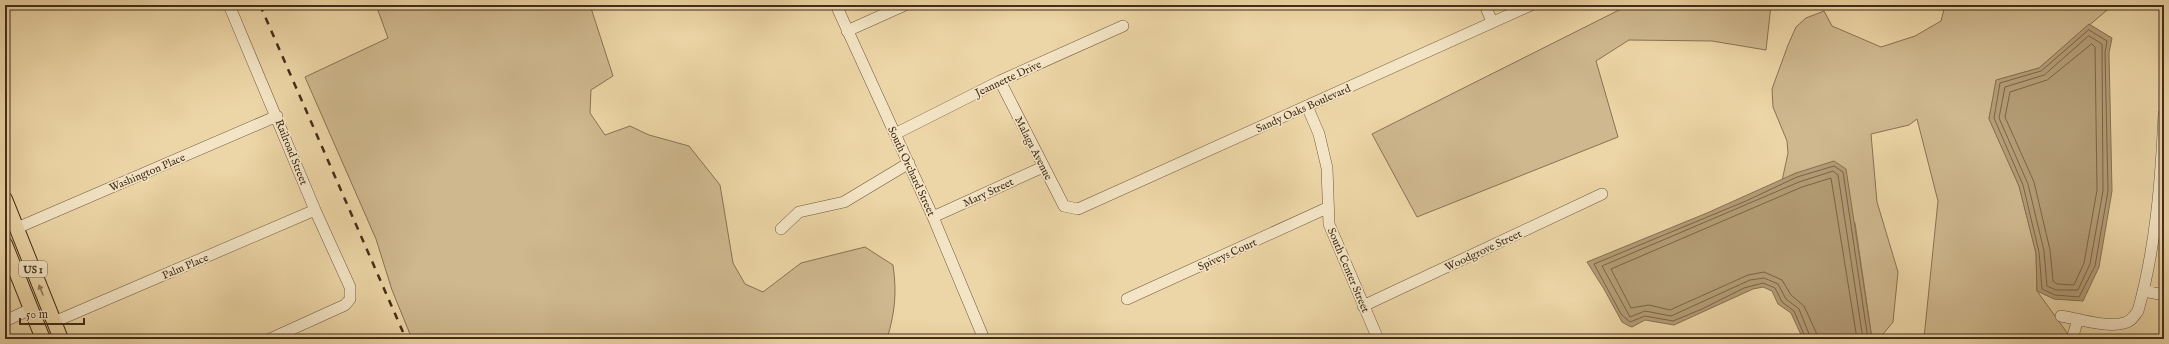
<svg xmlns="http://www.w3.org/2000/svg" width="2169" height="344" viewBox="0 0 2169 344" font-family="'IM FELL English',serif">
<style>
.green{fill:#cfb88e;stroke:#897253}
.water{fill:#b39c76;stroke:#867050}
.lines{fill:none;stroke-linecap:round;stroke-linejoin:round}
.shore{stroke:#7b6447;stroke-width:1}
.minor-casing{stroke:#6d573c;stroke-width:12}
.major-casing{stroke:#432d18;stroke-width:16}
.minor{stroke:#f3e4c5;stroke-width:11}
.major{stroke:#ecd5a6;stroke-width:14}
.rail{stroke:#432d18;stroke-width:2.5;stroke-dasharray:7 7;stroke-linecap:butt}
.oneway{fill:#8f7958}
.labels{text-anchor:middle;stroke-width:3.5;stroke-linejoin:round;paint-order:stroke}
.shield{fill:#f3e4c5;stroke:#78644c;stroke-width:1}
.shield-label{font-size:10px;font-weight:bold;fill:#432d18}
.street-label{font-size:11px;fill:#432d18;stroke:#f3e4c5}
</style>
<rect width="100%" height="100%" fill="#ecd5a6"/>
<filter id="stains"><feTurbulence type="fractalNoise" baseFrequency=".005" numOctaves="4"/><feColorMatrix values="0 0 0 0 .2 0 0 0 0 .09 0 0 0 0 .02 0 0 0 .5 -.17"/></filter>
<radialGradient id="worn" r=".72"><stop offset=".6" stop-color="#630" stop-opacity="0"/><stop offset="1" stop-color="#630" stop-opacity=".3"/></radialGradient>
<path class="green" d="M376,5H590L613,76L591,90L590,113L605,135L630,126L649,135L689,146L720,185L733,263L745,284L763,292L801,263L865,247L893,265C897,293 895,312 887,339H412L392,290L376,239L305,77L388,38Z
M1629,5H1771L1766,50L1712,41L1629,40L1596,61L1618,137L1417,217L1372,134Z
M1945,5H2113L2039,68L1997,80L1989,118L2019,186L2036,253L2037,291L2068,334L2067,339H1921L1924,338L1938,201L1917,119L1909,125L1871,134L1877,202L1898,272L1893,322L1879,339H1872L1855,223L1796,173L1782,181L1788,153L1787,141L1773,107L1772,89L1788,45L1796,27L1806,18L1824,11L1832,26L1881,47L1915,36L1941,21Z"/>
<path class="water" d="M2089,24L2112,38L2109,53L2112,191L2099,267L2083,301L2054,299L2037,291L2036,253L2019,186L1989,119L1996,80L2039,68Z
M1834,161L1846,169L1872,339H1803L1791,313L1778,304L1772,291L1763,287L1753,289L1674,325L1645,320L1632,327L1629,326L1622,322L1604,289L1587,262L1707,213L1796,173Z"/>
<g class="lines">
<path class="shore" d="M2089,30L2107,41L2105,53L2108,191L2095,266L2079,297L2055,295L2042,289L2039,252L2023,185L1994,118L2000,83L2041,71Z
M2089,36L2102,44L2103,191L2090,264L2078,290H2056L2047,286L2044,251L2028,184L1999,118L2005,87L2044,75Z
M2092,44L2095,47L2097,190L2084,263L2074,285L2057,284L2053,281L2050,250L2034,182L2005,117L2010,92L2047,80Z
M1806,339L1794,311L1782,302L1775,288L1763,283L1744,288L1702,309L1673,321L1645,316L1630,322L1621,314L1594,264L1746,201L1797,177L1834,166L1843,172L1868,339
M1811,339L1799,309L1786,299L1778,284L1764,278L1750,280L1671,316L1645,311L1630,317L1602,266L1799,182L1833,171L1838,175L1863,339
M1817,339L1816,332L1804,306L1791,295L1782,280L1764,272L1748,275L1670,310L1649,305L1631,308L1611,269L1802,187L1831,178L1857,339"/>
<g class="minor-casing">
<path id="minor" d="M229,5L315,210L350,287V299L345,305L270,339
M836,5L933,217L984,339
M1485,5L1492,22
M847,31L905,5
M1000,81L1064,206L1078,209L1531,5
M1307,106L1319,134L1327,168L1329,224L1378,339
M895,134L1000,81L1123,26
M933,217L1043,167
M17,228L277,116
M781,229L799,212L844,202L909,163
M2144,291L2164,295
M1127,299L1327,208
M1363,306L1602,194
M2061,316C2078,319 2108,328 2124,323C2131,322 2134,316 2138,311C2156,246 2161,181 2164,114
M5,321L31,309
M54,322L315,210
M2072,339L2078,319"/>
</g>
<g class="major-casing">
<path id="major" d="M5,199L61,339
M5,244L43,339"/>
</g>
<use href="#minor" class="minor"/>
<use href="#major" class="major"/>
<path class="rail" d="M260,5L406,339"/>
</g>
<defs><path id="oneway-solid" d="M-6-.8H1V-3.2L6.5 0L1 3.2V.8H-6Z"/></defs>
<use class="oneway" href="#oneway-solid" transform="translate(41 290) rotate(-112)"/>
<g class="labels">
<rect class="shield" x="19" y="261" width="28" height="16" rx="3"/>
<g class="shield-label">
<text x="33" y="273">US 1</text>
</g>
<g class="street-label">
<text transform="translate(1008 78) rotate(-25)" y="4">Jeannette Drive</text>
<text transform="translate(1303 108) rotate(-24)" y="4">Sandy Oaks Boulevard</text>
<text transform="translate(1034 148) rotate(63)" y="4">Malaga Avenue</text>
<text transform="translate(292 152) rotate(68)" y="4">Railroad Street</text>
<text transform="translate(912 171) rotate(65)" y="4">South Orchard Street</text>
<text transform="translate(147 172) rotate(-23)" y="4">Washington Place</text>
<text transform="translate(988 192) rotate(-25)" y="4">Mary Street</text>
<text transform="translate(1483 250) rotate(-25)" y="4">Woodgrove Street</text>
<text transform="translate(1227 254) rotate(-24)" y="4">Spiveys Court</text>
<text transform="translate(185 266) rotate(-23)" y="4">Palm Place</text>
<text transform="translate(1349 270) rotate(67)" y="4">South Center Street</text>
</g>
</g>
<rect width="2169" height="344" fill="none" stroke="#ecd5a6" stroke-width="20"/>
<rect x="6" y="6" width="2157" height="332" fill="none" stroke="#432d18" stroke-width="2"/>
<rect x="10" y="10" width="2149" height="324" fill="none" stroke="#432d18"/>
<path d="M20 318v6h64v-6" fill="none" stroke="#432d18" stroke-width="2"/>
<text x="26" y="318" font-size="12" fill="#432d18" stroke="#f3e4c5" stroke-width="3" paint-order="stroke">50 m</text>
<rect width="100%" height="100%" filter="url(#stains)"/>
<rect width="100%" height="100%" fill="url(#worn)"/>
</svg>
